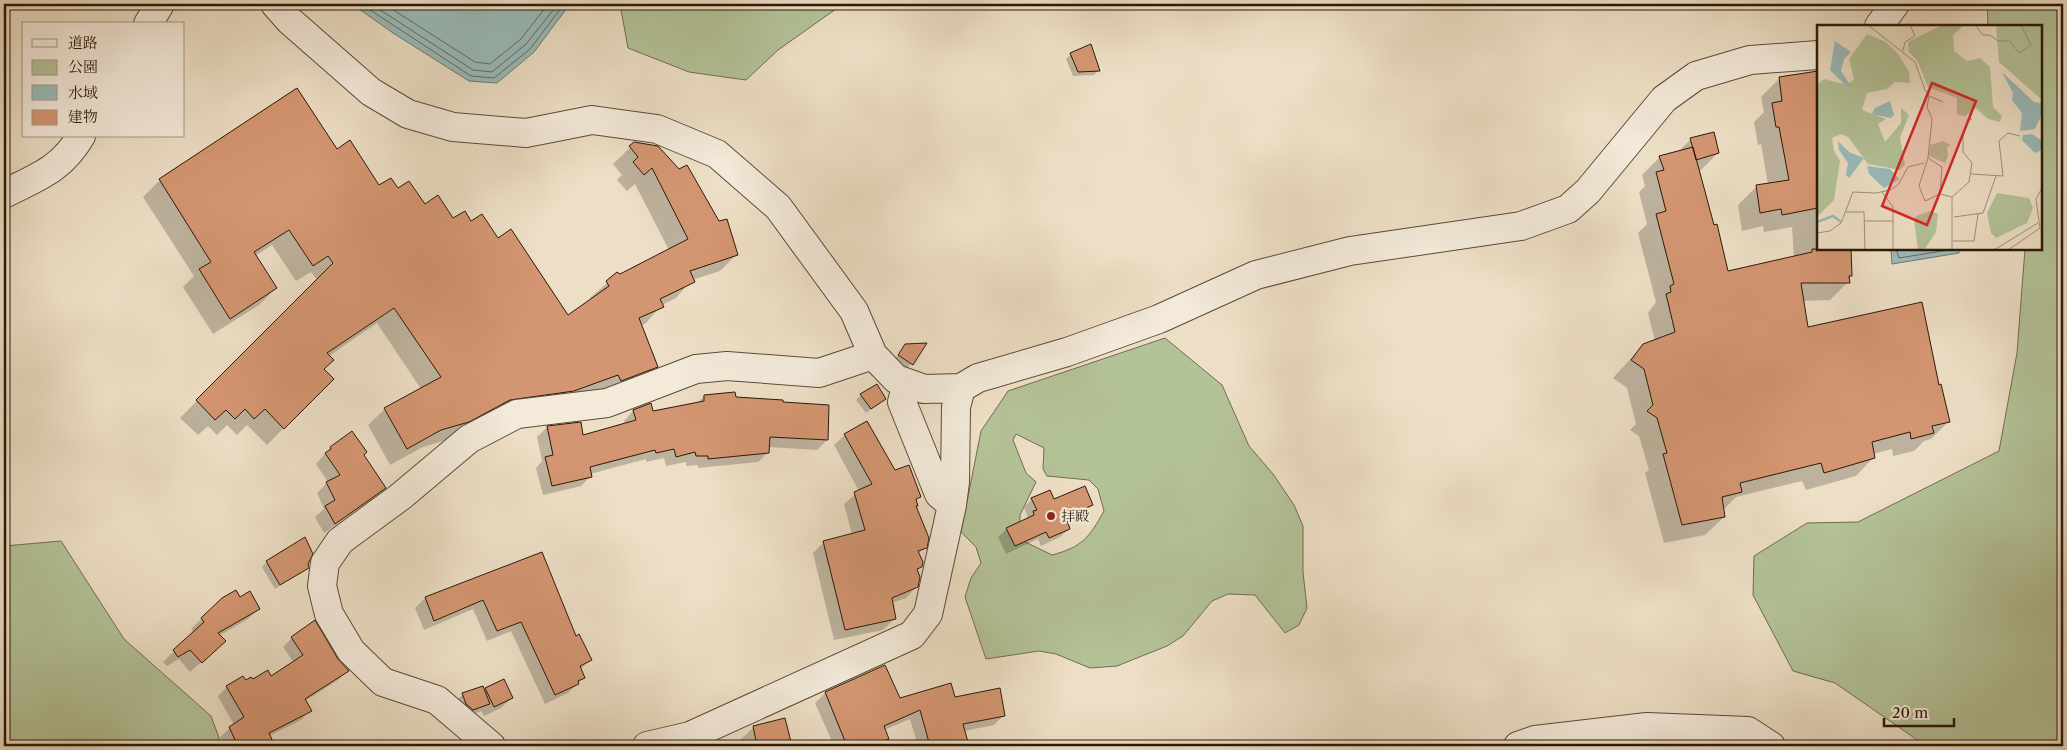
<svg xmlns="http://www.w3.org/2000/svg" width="2067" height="750" viewBox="0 0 2067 750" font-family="'Libre Caslon Text','Noto Serif JP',serif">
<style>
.green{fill:#b4c298;stroke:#706d50;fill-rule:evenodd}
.water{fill:#9abcbb;stroke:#6e7a73}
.shadow{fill:#0003}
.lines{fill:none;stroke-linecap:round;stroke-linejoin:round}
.shore{stroke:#626a61;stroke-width:1}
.building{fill:#d49672;stroke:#2b1807}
.minor-casing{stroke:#5c4a37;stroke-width:30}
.minor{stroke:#f3eada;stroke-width:28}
.poi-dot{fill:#8f2418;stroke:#f3eada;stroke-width:2}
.labels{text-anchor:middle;stroke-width:4.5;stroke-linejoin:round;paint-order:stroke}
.poi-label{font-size:14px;fill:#2b1807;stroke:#f3eada;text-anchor:start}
.inset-river{fill:none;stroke:#9abcbb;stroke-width:2.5}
.inset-road{fill:none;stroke:#9f8f7a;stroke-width:1}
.view{fill:#d62828;fill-opacity:0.15;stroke:#d62828;stroke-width:2.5}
.inset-edge{fill:none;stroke:#2b1807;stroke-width:2.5}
</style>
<rect width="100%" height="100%" fill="#eddfc6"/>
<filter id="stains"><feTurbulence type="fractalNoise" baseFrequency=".004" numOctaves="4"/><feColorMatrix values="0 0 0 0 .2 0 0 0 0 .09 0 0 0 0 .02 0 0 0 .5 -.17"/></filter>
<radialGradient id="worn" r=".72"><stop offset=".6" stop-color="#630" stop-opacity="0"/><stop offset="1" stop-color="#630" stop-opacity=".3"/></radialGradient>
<path class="green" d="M620,4H843L778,50L746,80L689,72L628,48Z
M1987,4H2063V746H1926L1835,683L1793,671L1753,595L1754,556L1807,523L1858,522L1999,451L2017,353L2025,249H2041V26H1988Z
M1165,338L1222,385L1249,446L1273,474L1294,505L1303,526V572L1307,608L1299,625L1285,633L1255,595L1228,594L1212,601L1183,636L1167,646L1117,666L1090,668L1056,654L1039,651L986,659L965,597L971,578L981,563L976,547L961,532L981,431L1008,391ZM1016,434L1044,448L1043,469L1047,476L1089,480L1098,489L1104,511C1089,538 1082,547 1052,555L1019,539L1020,515L1036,482L1026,473L1013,440Z
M61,541L124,639L211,716L222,746H4V546Z"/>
<path class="water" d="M352,4H570L534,52L497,83L469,81L393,33Z
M1891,249H1959V253L1892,264Z"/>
<path class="shadow" d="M1071,54L1099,70L1094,75L1073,76L1066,59Z
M1813,72L1818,75V249H1849L1851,275L1848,282L1830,300L1802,301L1807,329L1939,386L1949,421L1931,439L1924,441L1914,451L1893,456L1892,449L1873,454L1874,457L1856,476L1806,490L1802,481L1736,497L1723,510L1724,517L1705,535L1664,543L1645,473L1649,470L1639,436L1630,430L1636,424L1627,388L1613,378L1643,345L1655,341L1648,313L1656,302L1638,233L1647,224L1639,192L1645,186L1642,175L1660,157L1677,153L1691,139L1718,153L1698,173L1727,272L1794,258L1792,227L1764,232L1763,226L1742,231L1738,205L1756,187L1768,185L1761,144L1758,145L1754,122L1764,112L1761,97L1779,79Z
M635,143L737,254L720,271L692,280L676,298L662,305L646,323L641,326L656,367L639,383L423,447L390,465L368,425L385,409L421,389L377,323L329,356L323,369L332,379L267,445L247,425L237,435L227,425L217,435L208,426L198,435L180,418L317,280L311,272L296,281L272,245L255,256L276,288L259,305L213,334L183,287L194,276L143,197L160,180L336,151L379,187L397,190L453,220L471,223L497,240L568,317L591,301L590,298L617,274L619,275L669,250L635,184L627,191L617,180L622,175L613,164Z
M906,345H924L907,369L894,360Z
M861,395L885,399L866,413L856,400Z
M704,396L782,404L827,440L817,450L768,447V452L758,462L698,468V465L686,466V462L666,466L664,458L646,462V459L590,474L591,476L581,486L543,495L536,468L542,461L537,437L547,427L580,423L582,436L625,424L624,421L633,411L652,413L697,404Z
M352,432L362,455L384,488L374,498L324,533L315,517L324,509L317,493L328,482L316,464L330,448Z
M845,435L894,471L920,496L915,501L917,505L915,507L925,547L918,554L921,566L916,571L917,586L906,598L891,603L894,619L883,630L834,640L813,553L824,542L852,534L844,504L859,491L834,445Z
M1032,499L1091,504L1083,513L1066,520L1069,529L1060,537L1041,546L1038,539L1006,554L998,537L1007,529L1028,518L1024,507Z
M541,554L575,637L590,660L580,670L584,677L568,693L545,704L511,631L487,641L473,609L424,630L415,608L425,598Z
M267,562L307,564V568L275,589L262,567Z
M222,599H240L259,608L248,619L219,636L214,651L190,672L179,659L167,666L163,662L194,633L191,629Z
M292,638L337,660L347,671L338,680L305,701L310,710L301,720L269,736L274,746H225L220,737L234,725L218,696L227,687L271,678L294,663L283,647Z
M486,689L512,698L501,708L484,716L481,711L462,720L453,704L463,694Z
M825,693L899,699H954L1004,715L994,725L964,731L967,742L963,746H918L910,719L884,730L887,746H834L815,703Z
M784,720L791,746H739L740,740L754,727Z"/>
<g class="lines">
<path class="shore" d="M361,4L471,76L494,78L530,49L564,4
M371,4L473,70L492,72L526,44L558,4
M384,4L475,62L490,64L521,39L548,4
M1896,249L1899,258L1954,249"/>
</g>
<path class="building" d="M1091,44L1100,71L1078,72L1070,53Z
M1818,71V208L1782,215L1781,209L1760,213L1756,185L1789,180L1779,127H1776L1772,103L1782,101L1779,77Z
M297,88L337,149L350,140L379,185L391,178L398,188L409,181L425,204L438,195L453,218L465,211L471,221L482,214L498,238L511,229L568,315L609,286L606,281L617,272L620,274L688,239L652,168L644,175L633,162L638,157L629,146L634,142L658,146L679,169L687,165L719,221L727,219L738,255L690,271L695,282L660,299L664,307L639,318L658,367L621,381L618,375L574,391L510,400L469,422L441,430L407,449L384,408L441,377L394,308L327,353L334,360L324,369L334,379L284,429L265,409L254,419L245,409L235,419L226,410L215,420L196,400L333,263L328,256L313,266L289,230L254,252L277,288L230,319L199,269L211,262L159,179Z
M1714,132L1719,153L1696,160L1690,138Z
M1693,147L1714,225L1717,224L1728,271L1812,252V249H1851L1852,276H1849L1850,283H1801L1808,327L1922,302L1939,385L1941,384L1950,422L1932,426L1934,433L1911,439L1910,432L1872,442L1875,458L1824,473L1821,463L1740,483L1742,492L1722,497L1725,517L1682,525L1663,454L1667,453L1657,418L1647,411L1653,405L1644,369L1631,360L1643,344L1675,332L1666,294L1671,292L1670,286L1674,284L1656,214L1666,211L1656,172L1664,170L1659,156Z
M927,343L913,365L898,355L905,344Z
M877,384L886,399L871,409L860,394Z
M735,392L736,397L783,400V402L829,405L828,440L770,437L769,453L708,459V456H696L695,452L676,457L674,449L656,453L655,450L590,467L592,477L552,486L545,457L553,455L547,426L581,422L583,435L636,420L633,410L651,403L653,411L704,401V395Z
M867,421L895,470L909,465L921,497L916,499L918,506H916L929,538L927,548L918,551L923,562L922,567L917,569L920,577L918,587L892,598L896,619L845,630L823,541L865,530L854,492L872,484L844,434Z
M352,431L367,452L364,455L386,488L335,524L325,506L335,500L326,482L340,475L325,453L331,449L330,447Z
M1085,486L1093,505L1066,517L1070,529L1049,538L1046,532L1015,546L1006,528L1034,515L1033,511L1037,510L1031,498L1050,490L1054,499Z
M305,537L313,554L308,564L309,568L280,585L266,561Z
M542,552L576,636L579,634L592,660L580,666L585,678L578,681L579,684L555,695L521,622L497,631L483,600L434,621L425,597Z
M236,590L240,597L250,591L260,609L218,633L226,641L202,663L190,650L178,657L173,650L204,622L201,618L222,598Z
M315,620L338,659L349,671L305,699L312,711L269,733L275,746H238L229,727L244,717L226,686L243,676L246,680L251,677L253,679L268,670L271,676L303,655L291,637Z
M885,665L900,698L951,683L955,697L1000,688L1005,716L963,724L968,742L954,746H930L920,710L884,726L889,739L886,740L888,746H847L825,692Z
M504,679L513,698L494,707L485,688Z
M483,686L490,704L473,710L466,704L462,693Z
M785,718L792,746H757L753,726Z"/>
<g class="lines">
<g class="minor-casing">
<path id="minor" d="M275,4L290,21L371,92L408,114L453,127L526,133L592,120L657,129L717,154L778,207L854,311L873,355L896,379L924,389L961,388L978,378L1067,352L1159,319L1256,275L1350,251L1521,226L1568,209L1588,191L1664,99L1696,76L1750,60L1818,55
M148,24L160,4
M1879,26L1895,4
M4,194C37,177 61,170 81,136
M907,383L902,402L939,494L952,505
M491,746L437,700L383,682L351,651L329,614L322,586L325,563L340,541L400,497L469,439L517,414L607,403L696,369L727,366L819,373L873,355
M647,746L690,736L912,635L928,614L952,505L955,482L956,407L961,388
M1518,746L1535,740L1647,727L1748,731L1771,746"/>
</g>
<use href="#minor" class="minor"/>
</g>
<circle class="poi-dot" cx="1051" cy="516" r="5"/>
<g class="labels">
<g class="poi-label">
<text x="1061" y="521">拝殿</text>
</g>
</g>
<g transform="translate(1817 25)">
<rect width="225" height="225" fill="#eddfc6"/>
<path d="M125,0H147L136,10L137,26L150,36L163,33L173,42L176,82L185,91L183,97L171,94L159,83L148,91L140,90V73L111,62L100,35L92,27L91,17ZM179,0H225V75L182,37ZM50,9L69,17L82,30L92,47L93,58L78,57L70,64L50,68L45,85L69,94L61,99L68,117L84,98V83L92,90L83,113L88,139L83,145L51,139L31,112L24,109L15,113L17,126L23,136L17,175L0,192V60L7,54L30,60L37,54L32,34ZM126,116L134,120L130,122L131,131L128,138L112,131L113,120ZM180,168L212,173L216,183L210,198L179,213L174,208L170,188ZM113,186L121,189L119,207L107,225H101L97,195L99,191Z" fill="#b4c298"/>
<path d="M18,16L34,27L27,34L24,46L34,61H29L13,45ZM185,47L217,77L225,78V89L218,104L203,106L205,88L195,75L196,68ZM73,76L77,90L74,93L55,89L58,83ZM215,109L225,116V125L218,128L205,115L206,110ZM21,116L32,127L47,133L32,153L29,150L31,138L22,125ZM50,141L73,144L82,154L67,163L52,149Z" fill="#9abcbb"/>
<path class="inset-river" d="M0,197L16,191L24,197"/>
<path class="inset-road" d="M51,0L98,37L108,65L112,71L126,77M158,0L166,10H173L181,16H193L202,28L214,20L204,0M86,26L88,17L98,11L93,0M112,71L110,82L115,94L111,133L102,161L108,176L123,169L135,172L152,157L155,138L146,127V108L151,95L155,94M111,133L125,142L123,169M154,149L186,151L182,116L191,108L203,111M65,167L76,182V225M135,172V225M29,187H47L48,225M137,192L166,188L179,151M47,196H76M223,203L219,174L225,163M0,208L13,206L24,198L36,167L59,168L73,165L81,160L91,142L107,138M136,216H157L161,189M177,225L221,198M191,225L223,203"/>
<path class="view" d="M115,58L159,76L110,200L65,181Z"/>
<rect width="225" height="225" class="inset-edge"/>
</g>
<rect width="2067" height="750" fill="none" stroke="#eddfc6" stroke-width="20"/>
<rect x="5" y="5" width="2057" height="740" fill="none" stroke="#2b1807" stroke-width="2.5"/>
<rect x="10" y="10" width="2047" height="730" fill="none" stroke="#2b1807"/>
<rect x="22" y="22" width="162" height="115" fill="#f3eada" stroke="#a39686"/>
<rect x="32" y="39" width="25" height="8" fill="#f3eada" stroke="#a39686"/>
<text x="68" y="48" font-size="15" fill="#2b1807">道路</text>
<rect x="32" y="60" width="25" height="15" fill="#b4c298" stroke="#a39686"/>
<text x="68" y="72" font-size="15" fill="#2b1807">公園</text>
<rect x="32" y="85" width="25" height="15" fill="#9abcbb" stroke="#a39686"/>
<text x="68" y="98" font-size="15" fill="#2b1807">水域</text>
<rect x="32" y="110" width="25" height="15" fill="#d49672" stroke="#a39686"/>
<text x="68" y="122" font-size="15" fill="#2b1807">建物</text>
<path d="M1884 718v8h70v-8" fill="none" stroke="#2b1807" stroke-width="2.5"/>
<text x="1892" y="718" font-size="15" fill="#2b1807" stroke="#f3eada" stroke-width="4" paint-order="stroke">20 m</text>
<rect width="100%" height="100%" filter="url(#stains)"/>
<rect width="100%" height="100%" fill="url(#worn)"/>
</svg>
